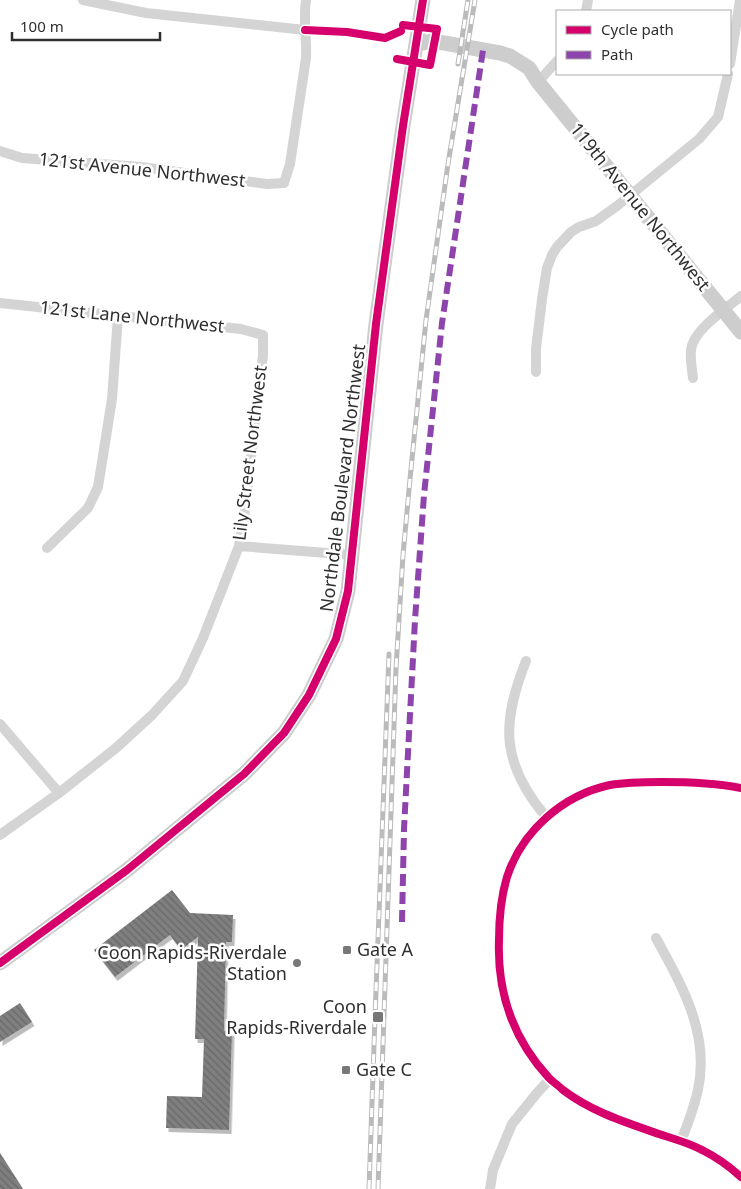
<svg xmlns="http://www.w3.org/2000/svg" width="741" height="1189" viewBox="0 0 741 1189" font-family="'Noto Sans',sans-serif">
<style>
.building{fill:url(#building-back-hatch);filter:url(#shadow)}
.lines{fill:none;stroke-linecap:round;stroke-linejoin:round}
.street{stroke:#d4d4d4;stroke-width:10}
.secondary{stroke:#cdcdcd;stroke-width:15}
.rail-casing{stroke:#bbb;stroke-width:5}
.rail{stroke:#fff;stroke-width:3;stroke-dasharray:9;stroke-linecap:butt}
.quiet{stroke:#8e44ad;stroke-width:6;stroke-dasharray:12 6;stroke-linecap:butt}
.cycleway-casing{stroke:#fff;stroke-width:11}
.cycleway{stroke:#d6006c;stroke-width:8}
.poi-dot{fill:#787878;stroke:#fff;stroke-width:2}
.labels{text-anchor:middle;stroke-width:5;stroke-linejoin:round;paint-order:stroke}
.street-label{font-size:18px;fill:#2f2f2f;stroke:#fff}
.poi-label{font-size:18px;fill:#2f2f2f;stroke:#fff;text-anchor:start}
</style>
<defs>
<pattern id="building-back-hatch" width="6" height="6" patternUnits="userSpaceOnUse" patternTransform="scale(1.25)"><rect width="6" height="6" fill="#7f7f7f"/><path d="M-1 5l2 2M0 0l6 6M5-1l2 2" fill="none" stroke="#686868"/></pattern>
<filter id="shadow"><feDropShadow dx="2.5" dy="4" stdDeviation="0" flood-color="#0004"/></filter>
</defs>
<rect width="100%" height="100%" fill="#fff"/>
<path class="building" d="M172,890L190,913L233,915L232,942H226L224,1031L232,1032L229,1130L166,1128L167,1096L202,1097L204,1039H195L198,937L181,950L170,935L115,977L94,950Z
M20,1003L32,1022L0,1042V1016Z
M0,1153L23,1189H0Z"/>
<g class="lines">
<path class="street" d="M83,0L146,13L305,30
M586,11L588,0
M730,64L740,0
M538,82L557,61
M0,151L22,158L141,167L267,184L284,183L290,164L306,58C307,39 303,19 306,0
M0,303L241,329L263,335V355L244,518L239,546L203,638L183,681L152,715L116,748L59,793L0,835
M536,372V349L542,299L547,268L552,255L557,247L571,232L579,227L596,221L617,206L699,139L718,117L728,74
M693,378C692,369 690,359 691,350C693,330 726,309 741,296
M239,546L352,555
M47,548L88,508L98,487L112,399L118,316
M526,661C501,724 501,763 546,817
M0,724L59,793
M741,788C715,783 689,782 662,782C645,782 627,782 610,785C563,795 522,831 507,877C501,897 499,918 499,940C497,992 513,1039 549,1078C553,1082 559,1086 563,1090C592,1112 625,1122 659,1134C674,1139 690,1143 704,1151C718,1158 730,1167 741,1177
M656,938C682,986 710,1033 698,1090C694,1107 688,1124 681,1141
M490,1189L493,1170L512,1124L537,1093L550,1079"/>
<path class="secondary" d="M416,44L433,41L500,53L510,56L529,68L538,82L741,332
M0,963L127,870L244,774L284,733L309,695L336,639L348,591L376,324L403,126L423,0"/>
<g class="rail-casing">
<path id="rail" d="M458,64L468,0
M369,1189L375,1017L389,654
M378,1189L396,668L403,555L410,479L426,320L448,164L475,0"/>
</g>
<use href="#rail" class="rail"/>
<path class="quiet" d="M402,922L404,829L415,620L424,495L442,323L483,50"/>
<g class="cycleway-casing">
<path id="cycleway" d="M305,30L347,32L385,38L401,31
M397,59L430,65L437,29L403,25
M741,788C715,783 689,782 662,782C645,782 627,782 610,785C563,795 522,831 507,877C501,897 499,918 499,940C497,992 513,1039 549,1078C553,1082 559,1086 563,1090C592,1112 625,1122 659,1134C674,1139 690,1143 704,1151C718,1158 730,1167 741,1177
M0,963L127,870L244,774L284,733L309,695L336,639L348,591L376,324L403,126L423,0"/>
</g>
<use href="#cycleway" class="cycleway"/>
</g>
<g class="poi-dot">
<rect x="342" y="945" width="10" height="10" rx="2.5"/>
<circle cx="297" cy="963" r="5"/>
<rect x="372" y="1011" width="12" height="12" rx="2.5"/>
<rect x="341" y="1065" width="10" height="10" rx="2.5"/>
</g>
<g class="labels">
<g class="street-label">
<text transform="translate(142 170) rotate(6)" y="6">121st Avenue Northwest</text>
<text transform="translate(640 207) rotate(51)" y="6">119th Avenue Northwest</text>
<text transform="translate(132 317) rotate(6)" y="6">121st Lane Northwest</text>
<text transform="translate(250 453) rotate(-83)" y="6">Lily Street Northwest</text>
<text transform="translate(343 478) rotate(-83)" y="6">Northdale Boulevard Northwest</text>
</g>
<g class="poi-label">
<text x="357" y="956">Gate A</text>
<text x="287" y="959" text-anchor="end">Coon Rapids-Riverdale<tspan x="287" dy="21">Station</tspan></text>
<text x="367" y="1013" text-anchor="end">Coon<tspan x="367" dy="21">Rapids-Riverdale</tspan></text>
<text x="356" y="1076">Gate C</text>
</g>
</g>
<rect x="556" y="10" width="175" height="65" fill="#ffffff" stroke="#acacac"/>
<rect x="566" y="26" width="25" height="8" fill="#d6006c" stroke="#acacac"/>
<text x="601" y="35" font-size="15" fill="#2f2f2f">Cycle path</text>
<rect x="566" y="51" width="25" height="8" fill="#8e44ad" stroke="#acacac"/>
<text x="601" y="60" font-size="15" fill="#2f2f2f">Path</text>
<path d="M12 32v8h148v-8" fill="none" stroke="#2f2f2f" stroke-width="2.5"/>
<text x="20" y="32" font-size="15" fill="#2f2f2f" stroke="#ffffff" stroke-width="4" paint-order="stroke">100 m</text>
</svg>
